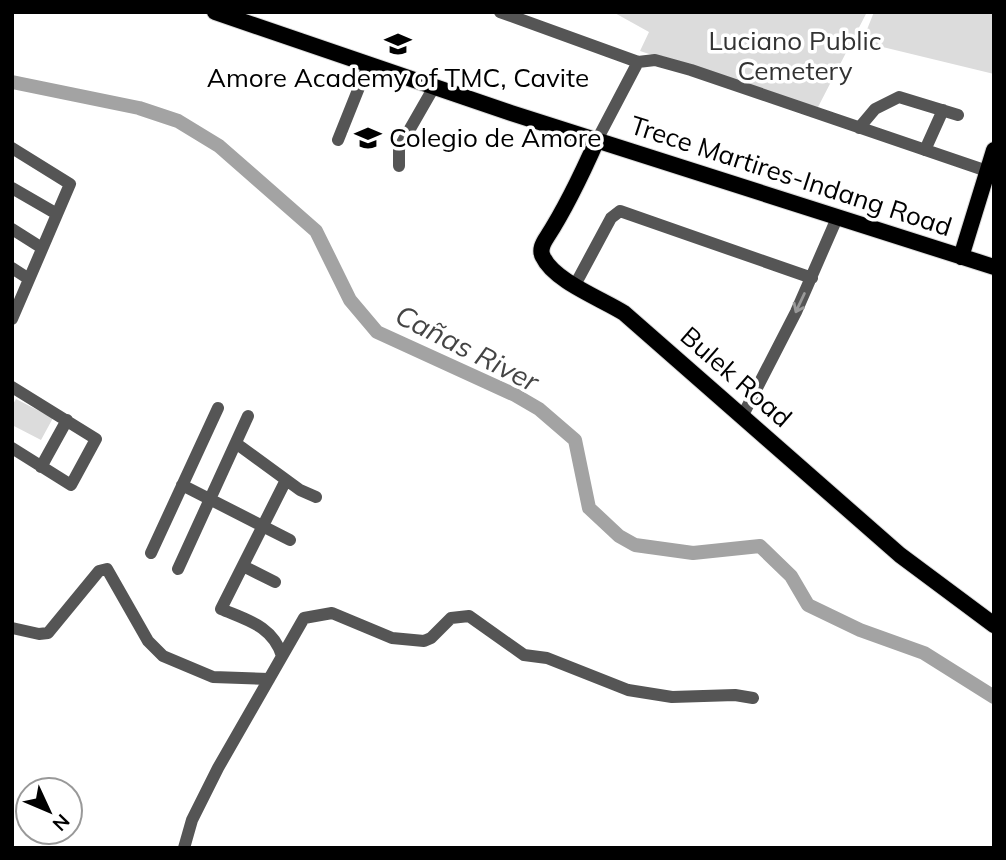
<svg xmlns="http://www.w3.org/2000/svg" width="1006" height="860" viewBox="0 0 1006 860" font-family="Mulish,sans-serif">
<style>
.green{fill:#dcdcdc}
.lines{fill:none;stroke-linecap:round;stroke-linejoin:round}
.river{stroke:#a3a3a3;stroke-width:14}
.major-casing{stroke:#dbdbdb;stroke-width:18}
.minor{stroke:#555;stroke-width:12}
.major{stroke:#000;stroke-width:16}
.oneway{stroke:#999}
.labels{text-anchor:middle;stroke-width:7;stroke-linejoin:round;paint-order:stroke}
.park-label{font-size:26px;fill:#333;stroke:#fff}
.poi-label{font-size:26px;fill:#000;stroke:#fff}
.street-label{font-size:26px;fill:#000;stroke:#fff}
.water-label{font-size:28px;font-style:italic;fill:#444;stroke:#fff}
</style>
<rect width="100%" height="100%" fill="#fff"/>
<path class="green" d="M613,12H867L817,109L640,51L649,32Z
M874,12H994V74L862,42Z
M16,399L53,418L41,440L12,425V406Z"/>
<g class="lines">
<path class="river" d="M12,82L139,108L178,121L219,146L316,231L350,300L377,332L515,395L539,409L575,440L589,508L619,536L635,545L693,553L760,546L791,576L808,605L860,630L924,653L994,697"/>
<g class="major-casing">
<path id="major" d="M215,12L511,113L994,267
M597,140C582,174 567,206 547,237C543,243 539,250 543,257C554,281 602,299 624,313L900,555L994,625
M961,257L994,150"/>
</g>
<path class="minor" d="M500,12L638,62L655,60L691,70L987,171
M859,128L875,109L899,97L958,115
M338,140L368,65
M597,140L638,62
M12,148L70,184L12,319
M925,150L943,110
M399,166V148L434,87
M12,188L57,214
M12,229L42,248
M12,268L29,279
M575,285L611,218L620,211L812,278
M12,387L96,439L71,485L12,448
M743,415L796,312L837,218
M237,444L300,490L316,497
M41,467L67,420
M182,485L290,540
M151,553L218,408
M243,566L275,582
M178,569L248,416
M12,628L39,634L48,633L99,571L107,569L148,641L163,656L213,677L269,679
M282,656C273,626 247,620 221,609L286,480
M184,848L192,820L218,768L304,618L332,613L392,638L424,641L431,638L451,618L469,616L524,655L547,658L628,690L672,697L735,695L753,698"/>
<use href="#major" class="major"/>
</g>
<defs><path id="oneway-shaft" d="M-6 0H5M1.5-3L5.5 0L1.5 3" fill="none" stroke-width="1.6" stroke-linecap="round" stroke-linejoin="round" transform="scale(1.75)"/></defs>
<use class="oneway" href="#oneway-shaft" transform="translate(800 303) rotate(115)"/>
<defs>
<g id="school-bare" transform="scale(2.1)"><path d="M0-5L7-2L0 1L-7-2ZM-4 1L0 2.5L4 1V4Q0 6-4 4Z" fill="#000" stroke="#fff" stroke-width="2.5" paint-order="stroke"/></g>
<g id="university-bare" transform="scale(2.1)"><path d="M0-5L7-2L0 1L-7-2ZM-4 1L0 2.5L4 1V4Q0 6-4 4Z" fill="#000" stroke="#fff" stroke-width="2.5" paint-order="stroke"/></g>
</defs>
<g fill-rule="evenodd">
<use href="#school-bare" x="398" y="44"/>
<use href="#university-bare" x="368" y="138"/>
</g>
<g class="labels">
<g class="park-label">
<text x="795" y="50">Luciano Public<tspan x="795" dy="30">Cemetery</tspan></text>
</g>
<g class="poi-label">
<text x="398" y="87">Amore Academy of TMC, Cavite</text>
<text x="389" y="147" text-anchor="start">Colegio de Amore</text>
</g>
<g class="street-label">
<text transform="translate(791 176) rotate(18)" y="9">Trece Martires-Indang Road</text>
<text transform="translate(736 377) rotate(41)" y="9">Bulek Road</text>
</g>
<g class="water-label">
<text transform="translate(467 348) rotate(27)" y="10">Cañas River</text>
</g>
</g>
<rect width="1006" height="860" fill="none" stroke="#000000" stroke-width="28"/>
<g transform="translate(49 811) rotate(134)"><circle r="33" fill="#ffffff" stroke="#999999" stroke-width="2"/>
<path d="M0-5L12 26L0 18L-12 26Z" fill="#000000"/>
<text y="-10" font-size="19" font-weight="bold" text-anchor="middle" fill="#000000">N</text>
</g>
</svg>
